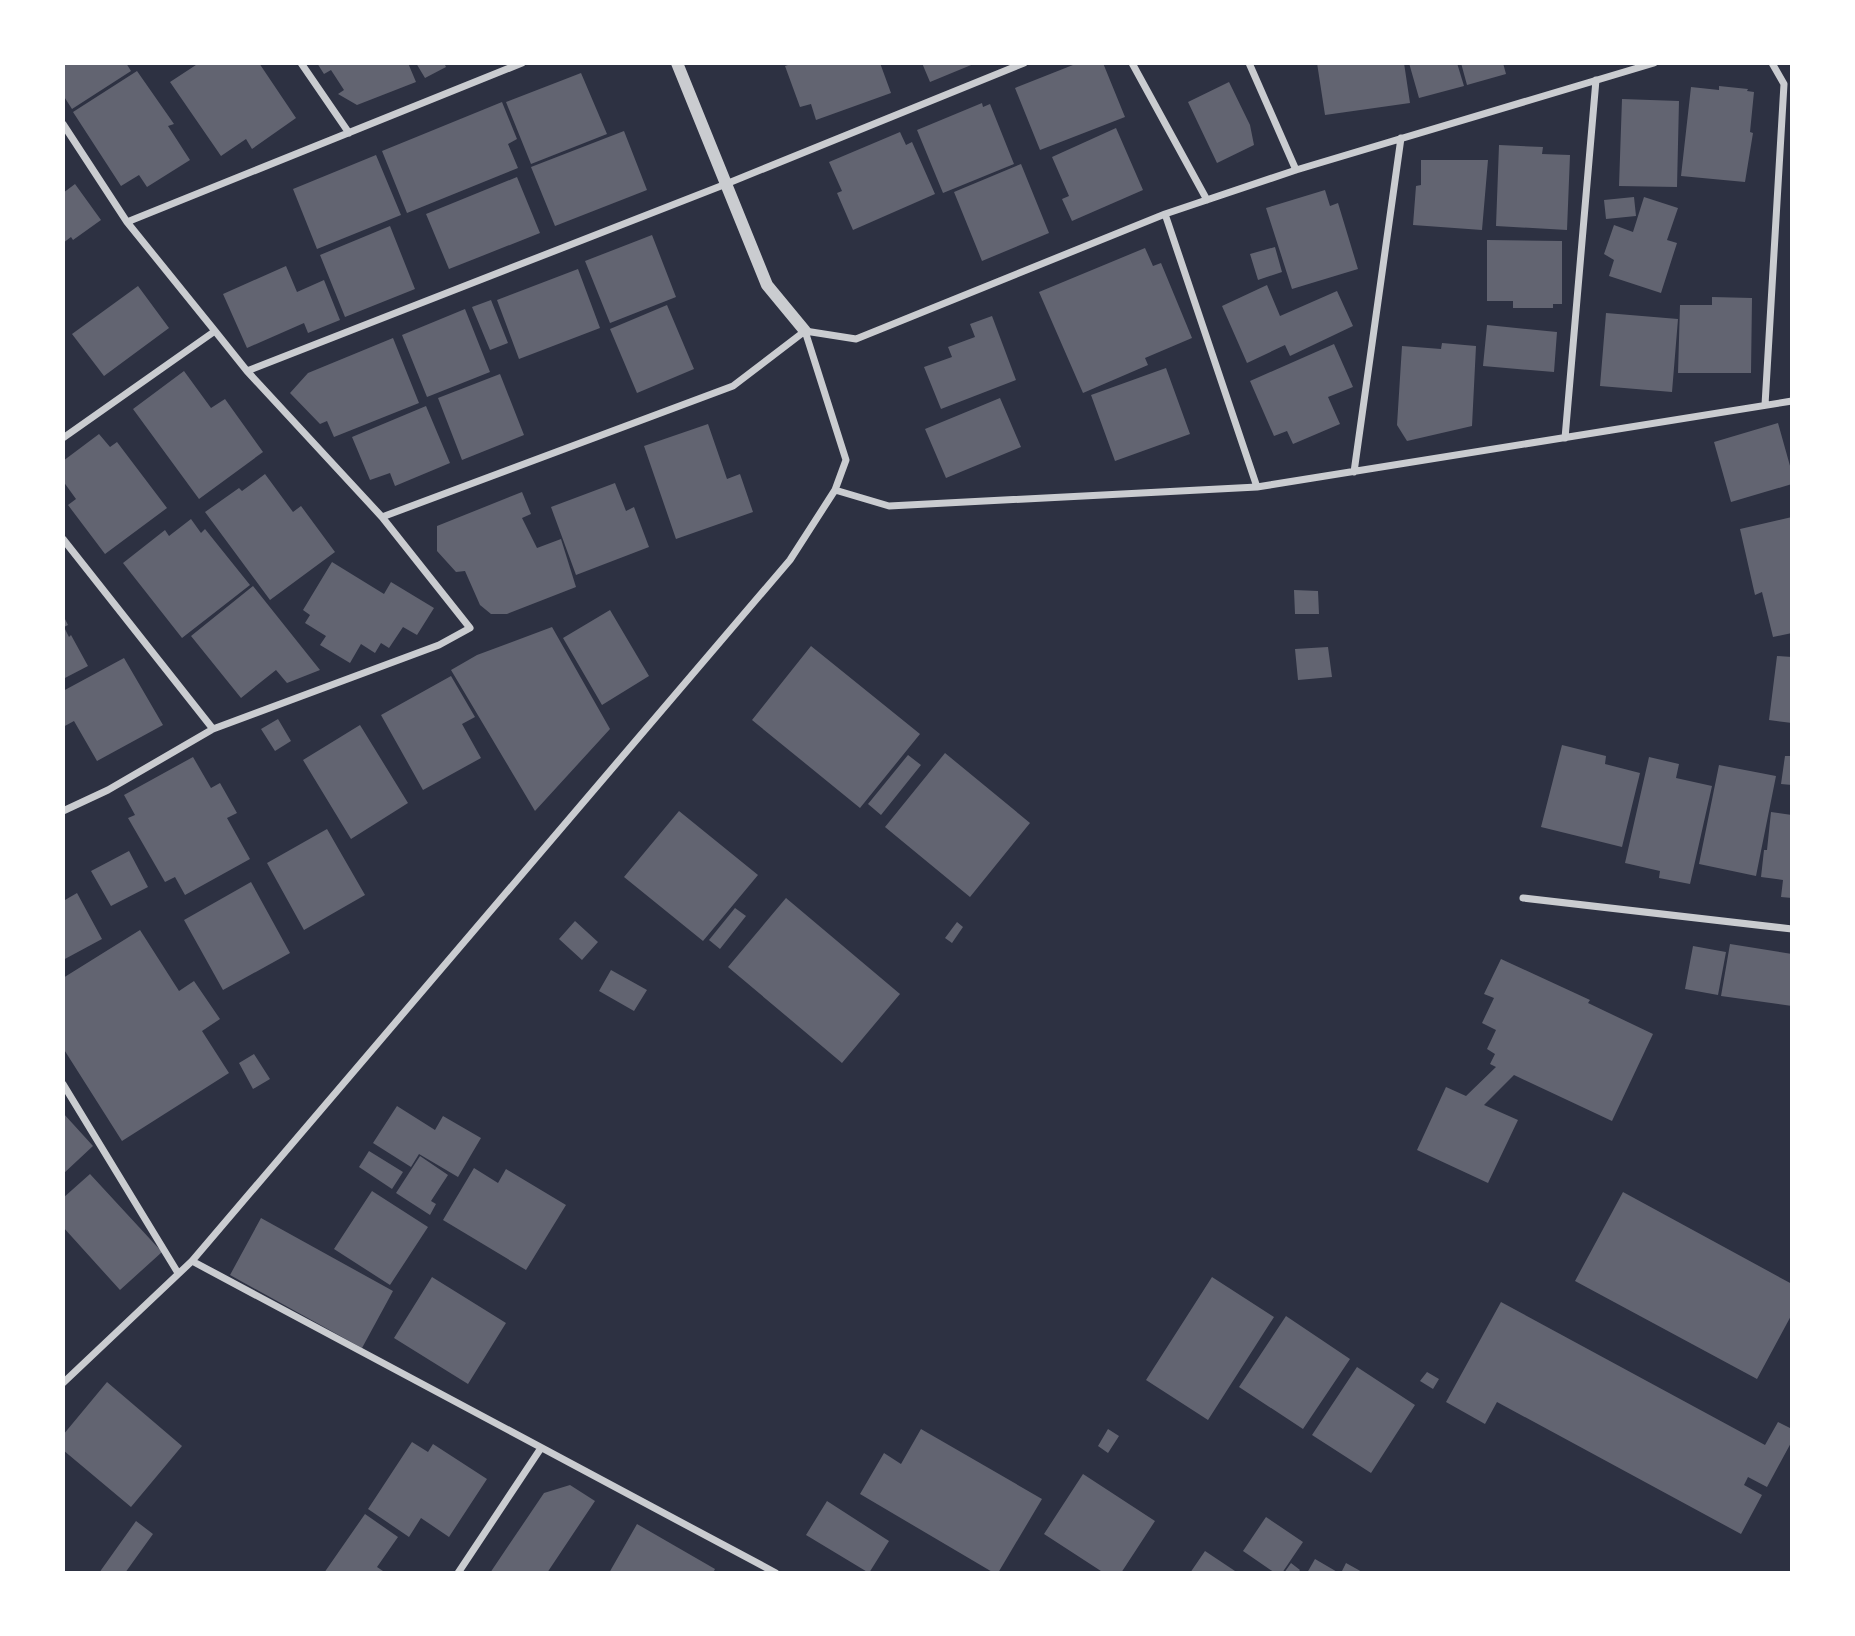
<svg xmlns="http://www.w3.org/2000/svg" width="1855" height="1636" viewBox="0 0 1855 1636" font-family="'Playfair Display',serif">
<style>
.building{fill:#626471}
.lines{fill:none;stroke-linecap:round;stroke-linejoin:round}
.minor{stroke:#caccd0;stroke-width:7}
.tertiary{stroke:#caccd0;stroke-width:12}
</style>
<rect width="100%" height="100%" fill="#2d3142"/>
<path class="building" d="M63,63H126L131,71L72,109L63,95Z
M199,63H259L296,118L252,149L246,139L221,156L170,82Z
M317,63H408L416,82L357,105L338,94L344,90L331,70L324,74Z
M416,63H444L446,67L425,78Z
M794,63H880L891,93L816,120L811,104L800,107L785,66Z
M922,63H976L930,82Z
M1078,63H1103L1125,117L1040,150L1015,88Z
M1317,63H1404L1410,103L1325,115Z
M1409,63H1457L1464,86L1419,98Z
M1461,63H1503L1506,74L1467,85Z
M137,71L174,124L168,126L190,160L147,187L139,175L121,186L73,112Z
M581,73L607,134L531,164L506,102Z
M1229,82L1250,125L1254,145L1217,163L1188,102Z
M1719,86L1748,89L1747,91L1754,92L1750,132L1753,133L1745,182L1681,176L1691,87L1719,90Z
M1622,99L1679,101L1677,187L1619,186Z
M502,102L517,139L508,144L518,168L407,213L382,151Z
M982,103L983,107L990,104L1014,164L943,193L917,130Z
M1116,128L1143,190L1072,221L1062,199L1069,196L1052,157Z
M624,131L647,190L555,226L531,167Z
M900,132L906,145L912,142L935,194L853,230L837,193L842,191L829,162Z
M1499,145L1543,147L1542,154L1570,155L1567,230L1496,226Z
M376,155L401,215L317,249L293,189Z
M1421,160H1488L1482,230L1413,225L1416,186L1421,185Z
M1021,164L1049,233L982,261L954,192Z
M517,177L540,233L449,269L426,214Z
M75,184L101,220L73,240L71,237L63,243V193Z
M1325,190L1330,206L1338,203L1358,269L1292,289L1266,208Z
M1634,197L1636,216L1606,219L1604,200Z
M1644,197L1678,208L1667,240L1677,243L1661,293L1609,276L1614,260L1604,254L1614,225L1633,232Z
M390,226L415,289L345,317L320,255Z
M652,235L676,297L610,323L585,261Z
M1487,240L1562,241V304H1553V308H1513V301H1487Z
M1275,247L1282,272L1258,280L1250,254Z
M1145,248L1153,266L1161,263L1192,338L1145,358L1148,365L1083,393L1039,292Z
M286,266L297,292L324,280L340,320L308,333L304,323L247,348L223,294Z
M578,269L600,328L519,359L497,300Z
M1267,285L1280,316L1337,291L1353,326L1290,356L1285,345L1247,363L1222,306Z
M138,286L169,328L104,376L72,334Z
M1712,297L1752,298L1751,373H1678L1680,305H1712Z
M491,300L508,343L490,350L472,307Z
M667,305L694,369L637,393L610,329Z
M465,309L490,372L427,397L402,335Z
M1606,313L1678,319L1672,392L1600,386Z
M992,316L1016,380L941,409L924,367L952,357L948,347L975,337L970,324Z
M1487,325L1557,332L1554,372L1483,366Z
M393,338L419,403L334,437L327,421L320,424L290,393L308,373Z
M1442,343L1476,346L1472,426L1407,441L1397,425L1402,346L1441,349Z
M1334,344L1353,387L1328,397L1340,424L1293,444L1287,431L1274,436L1250,381Z
M1166,368L1190,434L1115,461L1091,395Z
M184,371L211,408L225,399L263,452L199,499L133,409Z
M500,374L524,435L462,460L438,398Z
M1000,398L1021,447L946,478L925,429Z
M426,406L450,463L395,486L390,473L370,480L352,437Z
M1778,423L1792,473V484L1731,502L1714,442Z
M708,424L727,479L740,474L753,512L676,539L644,446Z
M99,434L110,447L117,442L167,508L105,554L68,505L76,499L63,481V461Z
M265,474L293,512L301,506L335,552L270,600L205,512L239,488L242,491Z
M615,483L626,511L634,507L649,547L576,575L551,507Z
M522,492L531,514L522,518L537,548L561,539L576,587L507,614H491L480,605L465,571L456,572L437,551V526Z
M1792,517V633L1773,637L1762,592L1755,595L1740,529Z
M191,519L201,533L205,529L250,585L182,638L123,563L165,530L169,536Z
M332,562L384,594L391,582L434,608L417,635L403,627L389,648L381,643L375,653L361,644L350,663L320,645L326,636L305,623L310,615L303,610Z
M253,586L320,670L287,683L276,670L241,698L191,636Z
M1294,590L1318,591L1319,614H1295Z
M610,610L649,676L602,705L563,638Z
M63,615L68,625L64,627L69,637L71,635L88,666L63,679Z
M552,627L610,729L535,811L451,670L477,655Z
M811,646L920,734L860,808L752,720Z
M1328,647L1332,677L1298,680L1295,649Z
M1777,656L1792,657V723L1769,720Z
M124,658L163,725L97,761L74,721L63,727V691Z
M451,676L475,717L462,724L481,758L423,790L381,715Z
M278,719L291,741L275,751L261,729Z
M360,725L408,803L351,839L303,760Z
M1562,745L1606,756L1605,764L1640,773L1622,847L1541,827Z
M945,753L1030,823L970,897L885,827Z
M908,755L921,765L881,815L868,804Z
M1785,756H1792V785L1781,784Z
M193,757L211,788L220,783L237,813L227,818L250,859L185,895L175,877L165,882L128,818L135,815L124,795Z
M1649,757L1679,764L1676,778L1712,786L1690,884L1659,878L1660,871L1625,863Z
M1719,765L1776,776L1756,876L1699,864Z
M679,811L758,875L703,941L624,877Z
M1771,812L1792,815V898L1781,897L1783,880L1761,877L1764,850H1767Z
M327,829L365,895L304,930L267,863Z
M129,851L148,887L111,906L91,871Z
M251,882L290,953L223,990L184,920Z
M77,893L102,939L63,960V896L65,900Z
M786,898L900,994L842,1063L728,967Z
M735,908L746,916L720,949L709,940Z
M575,921L598,942L582,960L559,939Z
M957,922L963,927L952,943L945,938Z
M140,930L179,991L194,981L220,1019L202,1031L229,1073L122,1141L63,1048V978Z
M1730,944L1792,954V1006L1721,996Z
M1693,946L1726,952L1718,995L1685,989Z
M1501,959L1590,1000L1588,1003L1653,1034L1612,1121L1514,1075L1484,1105L1518,1120L1488,1183L1417,1150L1446,1087L1466,1096L1496,1067L1490,1064L1495,1054L1487,1049L1496,1030L1482,1023L1494,998L1484,994Z
M611,970L647,990L634,1011L599,991Z
M254,1054L270,1079L253,1089L239,1063Z
M397,1106L435,1130L443,1116L481,1138L458,1177L419,1154L411,1167L373,1143Z
M63,1113L93,1146L63,1174Z
M369,1151L403,1172L392,1189L359,1167Z
M420,1156L448,1175L431,1201L436,1204L430,1215L396,1193Z
M474,1168L498,1183L506,1169L566,1205L526,1270L443,1220Z
M90,1174L162,1252L120,1290L63,1227V1198Z
M372,1191L428,1227L390,1285L334,1249Z
M1623,1192L1792,1284V1314L1757,1379L1575,1281Z
M261,1218L393,1291L362,1348L230,1275Z
M432,1277L506,1323L468,1384L394,1338Z
M1212,1277L1274,1317L1208,1420L1146,1380Z
M1501,1302L1765,1445L1778,1422L1792,1429V1441L1767,1487L1748,1477L1744,1485L1762,1495L1741,1534L1497,1402L1485,1424L1446,1402Z
M1286,1316L1350,1359L1303,1429L1239,1387Z
M1357,1367L1415,1405L1371,1473L1312,1435Z
M1427,1372L1439,1379L1433,1389L1420,1381Z
M107,1382L182,1446L131,1507L63,1450V1435Z
M921,1429L1042,1499L998,1573H994L860,1494L884,1453L901,1464Z
M1108,1429L1119,1436L1108,1453L1098,1446Z
M412,1442L428,1452L433,1444L487,1479L449,1537L421,1518L409,1537L368,1509Z
M1083,1474L1155,1521L1121,1573H1104L1044,1534Z
M570,1485L595,1501L547,1573H490L544,1493Z
M827,1501L889,1541L869,1573L806,1535Z
M365,1514L398,1537L377,1567L386,1573H324Z
M1266,1517L1303,1542L1282,1573H1275L1243,1551Z
M136,1521L153,1534L125,1573H99Z
M637,1524L715,1569L713,1573H609Z
M1205,1551L1238,1573H1190Z
M1315,1559L1339,1573H1307Z
M1291,1563L1300,1570L1298,1573H1284Z
M1346,1563L1364,1573H1341Z"/>
<g class="lines">
<path class="minor" d="M301,63L349,133
M1132,63L1207,200
M1249,63L1296,170
M63,124L127,222L215,331L247,371L382,517L470,628L439,645L213,729L108,790L63,811
M1165,214L1257,487
M127,222L522,63
M247,371L726,184L1024,63
M1765,405L1784,84L1772,63
M63,438L215,331
M1565,438L1596,80
M1354,472L1401,138
M835,490L889,506L1257,487L1792,401
M382,517L733,386L805,331L856,339L1165,214L1296,170L1654,63
M63,539L213,729
M1523,898L1792,929
M63,1084L178,1273
M192,1261L776,1573
M63,1383L192,1261L790,560L835,490L846,460L805,331
M458,1573L541,1448"/>
<path class="tertiary" d="M677,63L767,285L805,331"/>
</g>
<rect width="1855" height="1636" fill="none" stroke="#ffffff" stroke-width="130"/>
</svg>
